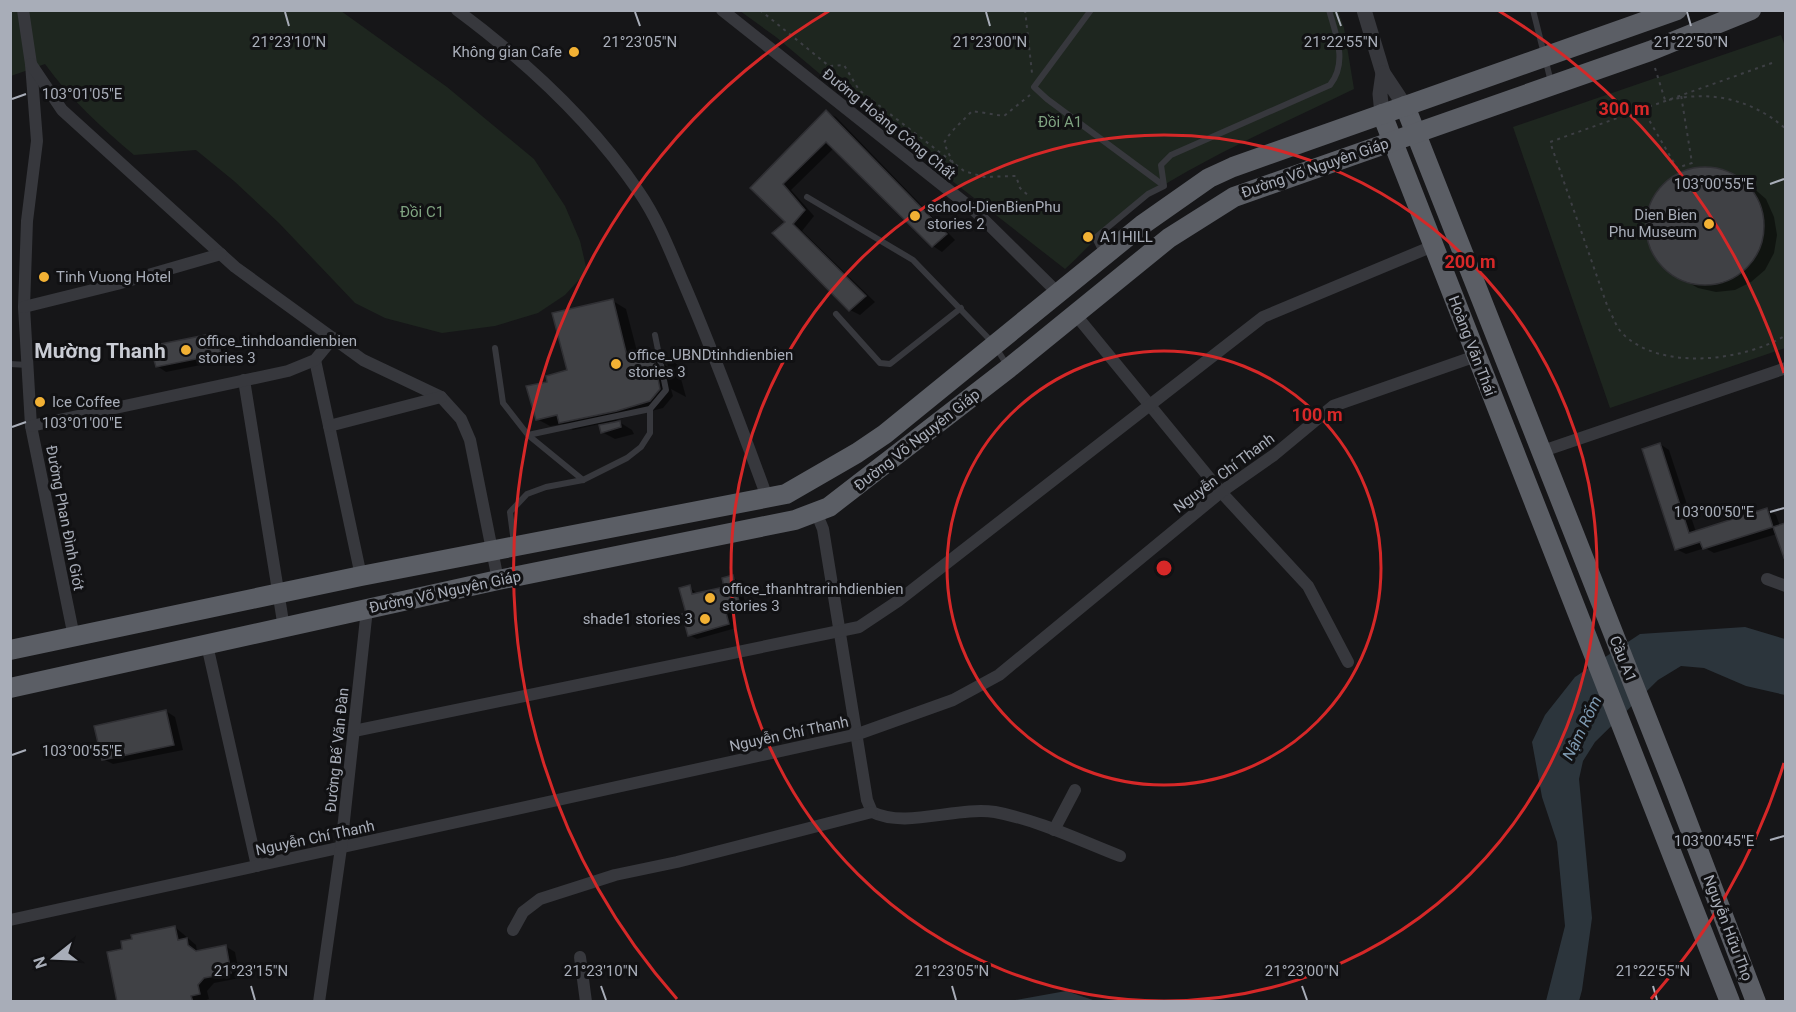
<svg xmlns="http://www.w3.org/2000/svg" width="1796" height="1012" viewBox="0 0 1796 1012" font-family="Roboto,sans-serif">
<rect width="100%" height="100%" fill="#161618"/>
<g fill="#1e261f">
<path d="M10,11H341L447,87L534,159L565,206L580,241L587,271L565,295L538,313L495,326L442,333L385,318L355,303L279,223L234,181L196,150L134,155C102,128 70,99 45,64L11,76Z"/>
<path d="M740,11H1338L1344,28L1354,89C1282,124 1206,156 1139,201C1113,220 1089,247 1065,269L883,127L776,37Z"/>
<path d="M1781,35L1786,49L1785,348L1610,408L1513,127Z"/>
</g>
<g fill="#2c353c">
<path d="M1745,627L1785,639V695L1746,686L1704,668L1681,666L1658,680L1595,742L1583,761L1579,779L1592,918L1582,990L1579,1001H1546L1565,926L1557,842L1542,797L1532,742L1545,715L1575,677L1640,634Z"/>
<path d="M1066,991L1096,1001H1006H1010Z"/>
</g>
<g fill="#0007">
<path d="M826,112L836,117L955,240L942,252L933,246L834,148L791,190L814,216L802,231L875,302L860,315L850,310L787,223L752,188Z"/>
<path d="M1699,168L1719,170L1751,186L1766,199L1774,217L1777,235L1774,253L1765,270L1751,282L1735,290L1716,292L1698,288L1684,280L1668,270L1656,256L1649,239L1648,219L1653,200L1665,185L1681,173Z"/>
<path d="M613,301L626,309L638,355L647,353L668,367L666,358L677,364L686,397L671,389L673,396L663,408L616,420L632,430L634,434L615,439L602,432L600,424L573,430L563,424L550,426L537,419L549,383L569,371Z"/>
<path d="M215,334L225,340L230,359L166,372L157,366Z"/>
<path d="M1660,444L1669,450L1696,532L1767,509L1776,515L1780,526L1786,524V552L1777,534L1714,553L1705,548L1686,554L1676,549Z"/>
<path d="M732,577L740,582L746,606L731,609L736,628L697,639L689,635V587L698,594L726,588Z"/>
<path d="M166,711L175,717L183,750L113,764L103,759Z"/>
<path d="M175,927L196,945L197,952L225,946L235,952L240,978L214,983L207,991L209,999L201,1002H118L124,950Z"/>
</g>
<g fill="#404145" stroke="#303034" stroke-width="1.5">
<path d="M826,110L947,234L932,247L826,142L783,184L805,210L793,224L866,296L849,311L772,233L785,222L750,188Z"/>
<circle cx="1705" cy="226" r="59"/>
<path d="M613,299L627,356L647,352L648,358L654,357L660,389L650,401L617,411L559,423L557,415L536,420L526,386L547,382L546,376L567,370L552,313Z"/>
<path d="M216,333L221,354L156,367L150,346Z"/>
<path d="M620,421L621,427L601,433L599,425Z"/>
<path d="M1660,443L1689,533L1767,508L1773,527L1703,549L1700,542L1675,550L1642,449Z"/>
<path d="M1785,523V557L1784,558L1773,527Z"/>
<path d="M733,575L739,602L724,605L729,624L688,636L682,614L686,613L679,588L690,585L692,594L724,587L722,578Z"/>
<path d="M166,710L174,745L102,760L94,726Z"/>
<path d="M175,926L178,940L187,938L188,945L196,951L226,945L231,973L204,978L198,985L200,994L191,996L193,1002H117L107,952L122,949L121,941L132,939L131,935Z"/>
</g>
<g fill="none" stroke-linecap="round" stroke-linejoin="round">
<g stroke="#3d3f44" stroke-width="2" stroke-dasharray="3 4.5" stroke-linecap="butt">
<path d="M760,10L829,66L844,65L859,90L964,171L984,177L1016,176L1020,188L1030,197"/>
<path d="M1025,10L1032,73"/>
<path d="M1772,63L1550,142L1608,308C1613,316 1616,327 1622,333C1660,372 1745,361 1786,335"/>
<path d="M1655,68L1665,100"/>
<path d="M1669,100C1712,90 1753,100 1786,129"/>
<path d="M1642,108L1677,168L1692,163L1681,95"/>
<path d="M953,163L944,143C950,131 962,122 972,111L1004,116L1030,95"/>
</g>
<g stroke="#37383d" stroke-width="6">
<path d="M1091,10L1034,87L1047,99L1163,185"/>
<path d="M1533,10L1551,82"/>
<path d="M807,197L913,260L993,343L1007,365"/>
<path d="M1103,254L1095,238L1148,194L1164,186L1161,165L1171,155L1330,85C1348,63 1336,35 1329,10"/>
<path d="M836,314L880,363L890,364L961,308"/>
<path d="M495,348L503,403L528,435L583,480"/>
<path d="M10,364L28,365"/>
<path d="M528,435L650,409L666,390L655,335"/>
<path d="M514,543L510,512L527,494L546,487L583,480L627,458L641,447L650,433V409"/>
</g>
<g stroke="#37383d" stroke-width="12">
<path d="M23,10L31,64L37,141L27,221L24,307L31,426L74,637"/>
<path d="M457,10C527,62 591,121 639,192C659,221 671,254 685,286C715,356 741,426 767,497"/>
<path d="M722,10L975,211L1057,292"/>
<path d="M31,64L62,110L235,267L363,360L441,397L461,419L470,440L498,580"/>
<path d="M24,307L117,284L221,254"/>
<path d="M1075,314L1221,492L1308,586L1348,662"/>
<path d="M315,360L361,576"/>
<path d="M244,380L284,628"/>
<path d="M31,426L288,371L315,360L333,338"/>
<path d="M329,426L441,397"/>
<path d="M1540,452L1786,368"/>
<path d="M816,512L823,529L867,800L872,812C906,829 957,806 995,812C1038,820 1079,840 1120,856"/>
<path d="M1767,579L1786,586"/>
<path d="M207,645L257,866"/>
<path d="M354,731L859,627L898,601L1263,317L1433,246"/>
<path d="M1054,830L1075,790"/>
<path d="M10,920L858,734L953,700L999,675L1221,492L1274,455L1333,406L1476,356"/>
<path d="M513,930L523,912L540,899L615,875L677,862L872,812"/>
<path d="M580,957L586,1002"/>
<path d="M319,1002L341,848L367,609"/>
</g>
<g stroke="#37383d" stroke-width="15">
<path d="M1364,10L1383,73"/>
<path d="M1382,114L1380,94L1383,73L1405,106"/>
</g>
<g stroke="#5b5e65" stroke-width="20">
<path d="M1405,106L1674,787L1756,1002"/>
<path d="M1382,114L1730,1002"/>
<path d="M10,650L361,576L786,494L857,453L885,434L1142,225L1209,178L1233,167L1677,10"/>
<path d="M10,688L498,580L795,520L829,507L1009,368L1169,238L1234,197L1650,51L1751,10"/>
</g>
</g>
<path fill="none" stroke="#a8adb8" stroke-width="2" d="M285,12L289,26M635,12L640,26M986,12L990,26M1336,12L1341,26M1687,12L1691,26M12,99L26,94M1770,184L1784,179M12,427L26,422M1770,512L1784,508M12,755L26,750M1770,840L1784,836M251,986L255,1000M601,986L606,1000M952,986L956,1000M1302,986L1307,1000M1653,986L1657,1000"/>
<g fill="none" stroke="#d62828" stroke-width="3">
<circle cx="1164" cy="568" r="217"/>
<circle cx="1164" cy="568" r="433"/>
<path d="M1784 763A650 650 0 0 1 1651 999M677 999A650 650 0 0 1 829 11M1499 11A650 650 0 0 1 1784 373"/>
</g>
<g fill="#f2b134" stroke="#111113" stroke-width="2">
<circle cx="574" cy="52" r="6"/>
<circle cx="915" cy="216" r="6"/>
<circle cx="1709" cy="224" r="6"/>
<circle cx="1088" cy="237" r="6"/>
<circle cx="44" cy="277" r="6"/>
<circle cx="186" cy="350" r="6"/>
<circle cx="616" cy="364" r="6"/>
<circle cx="40" cy="402" r="6"/>
<circle cx="710" cy="598" r="6"/>
<circle cx="705" cy="619" r="6"/>
</g>
<g text-anchor="middle" dominant-baseline="central" stroke-width="6" stroke-linejoin="round" paint-order="stroke">
<g font-size="15" fill="#a8adb8" stroke="#111113" text-anchor="start">
<text x="562" y="52" text-anchor="end">Không gian Cafe</text>
<text x="927" y="207">school-DienBienPhu<tspan x="927" dy="17">stories 2</tspan></text>
<text x="1697" y="215" text-anchor="end">Dien Bien<tspan x="1697" dy="17">Phu Museum</tspan></text>
<text x="1100" y="237">A1 HILL</text>
<text x="56" y="277">Tinh Vuong Hotel</text>
<text x="198" y="341">office_tinhdoandienbien<tspan x="198" dy="17">stories 3</tspan></text>
<text x="628" y="355">office_UBNDtinhdienbien<tspan x="628" dy="17">stories 3</tspan></text>
<text x="52" y="402">Ice Coffee</text>
<text x="722" y="589">office_thanhtrarinhdienbien<tspan x="722" dy="17">stories 3</tspan></text>
<text x="693" y="619" text-anchor="end">shade1 stories 3</text>
</g>
<g font-size="15" fill="#7fa381" stroke="#111113">
<text x="1060" y="122">Đồi A1</text>
<text x="422" y="212">Đồi C1</text>
</g>
<g font-size="15" fill="#a8adb8" stroke="#111113">
<text transform="translate(889 124) rotate(39)">Đường Hoàng Công Chất</text>
<text transform="translate(1315 168) rotate(-19)">Đường Võ Nguyên Giáp</text>
<text transform="translate(1472 346) rotate(69)">Hoàng Văn Thái</text>
<text transform="translate(917 440) rotate(-38)">Đường Võ Nguyên Giáp</text>
<text transform="translate(1224 473) rotate(-37)">Nguyễn Chí Thanh</text>
<text transform="translate(65 518) rotate(79)">Đường Phan Đình Giót</text>
<text transform="translate(445 592) rotate(-12)">Đường Võ Nguyên Giáp</text>
<text transform="translate(1623 659) rotate(68)">Cầu A1</text>
<text transform="translate(789 734) rotate(-12)">Nguyễn Chí Thanh</text>
<text transform="translate(337 750) rotate(-84)">Đường Bế Văn Đàn</text>
<text transform="translate(315 838) rotate(-12)">Nguyễn Chí Thanh</text>
<text transform="translate(1728 928) rotate(69)">Nguyễn Hữu Thọ</text>
</g>
<g font-size="16" font-style="italic" fill="#7f9bb3" stroke="#111113">
<text transform="translate(1582 728) rotate(-64)">Nậm Rốm</text>
</g>
<g font-size="21" font-weight="bold" fill="#c9ccd4" stroke="#111113">
<text x="100" y="351">Mường Thanh</text>
</g>
</g>
<g font-size="15" text-anchor="middle" fill="#a8adb8" stroke="#111113" stroke-width="6" stroke-linejoin="round" paint-order="stroke">
<text x="289" y="47">21°23'10"N</text>
<text x="640" y="47">21°23'05"N</text>
<text x="990" y="47">21°23'00"N</text>
<text x="1341" y="47">21°22'55"N</text>
<text x="1691" y="47">21°22'50"N</text>
<text x="82" y="99">103°01'05"E</text>
<text x="1714" y="189">103°00'55"E</text>
<text x="82" y="428">103°01'00"E</text>
<text x="1714" y="517">103°00'50"E</text>
<text x="82" y="756">103°00'55"E</text>
<text x="1714" y="846">103°00'45"E</text>
<text x="251" y="976">21°23'15"N</text>
<text x="601" y="976">21°23'10"N</text>
<text x="952" y="976">21°23'05"N</text>
<text x="1302" y="976">21°23'00"N</text>
<text x="1653" y="976">21°22'55"N</text>
</g>
<circle cx="1164" cy="568" r="9" fill="#d62828" stroke="#111113" stroke-width="3"/>
<g font-size="18" text-anchor="middle" font-weight="bold" fill="#d62828" stroke="#111113" stroke-width="6" stroke-linejoin="round" paint-order="stroke">
<text x="1624" y="115">300 m</text>
<text x="1470" y="268">200 m</text>
<text x="1317" y="421">100 m</text>
</g>
<rect width="1796" height="1012" fill="none" stroke="#a8adb8" stroke-width="24"/>
<g transform="translate(54 958) rotate(252)" stroke="#111113" stroke-width="4.5" paint-order="stroke">
<path d="M0-4.5L10 22L0 15L-10 22Z" fill="#a8adb8"/>
<text y="-9" font-size="16" font-weight="bold" text-anchor="middle" fill="#a8adb8">N</text>
</g>
</svg>
